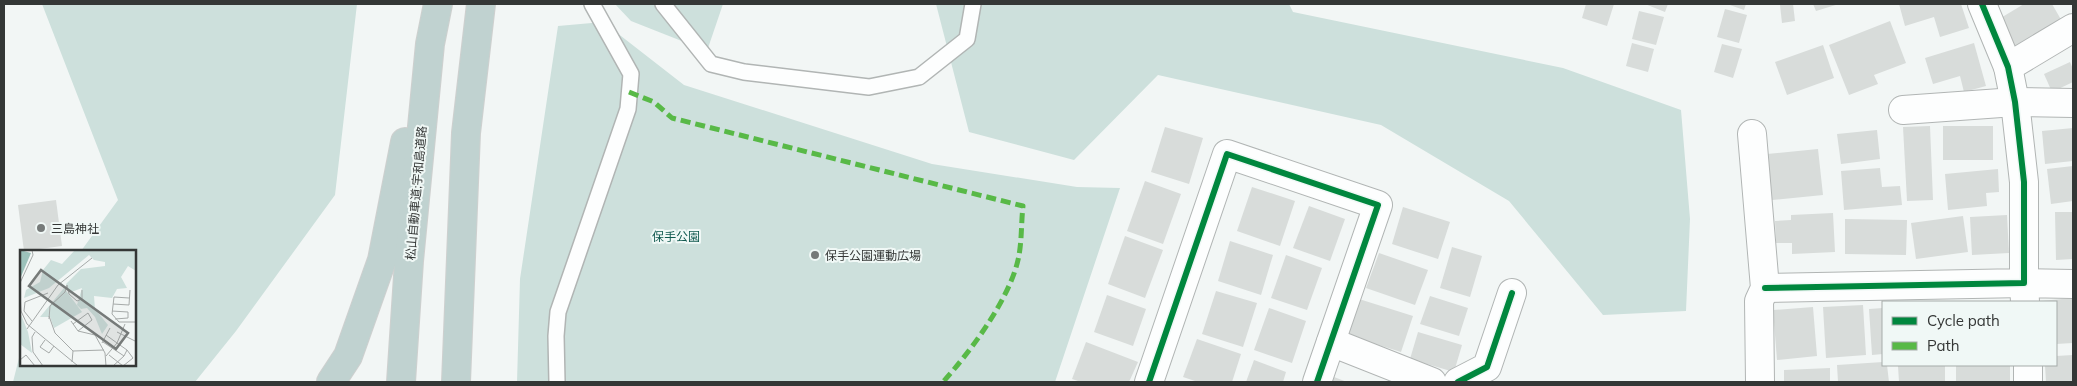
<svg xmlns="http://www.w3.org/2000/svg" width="2077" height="386" viewBox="0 0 2077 386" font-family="Mulish,'Noto Sans JP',sans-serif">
<rect width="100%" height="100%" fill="#f2f6f5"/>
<g fill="#cde0dc">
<path d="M42,4H357L335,195L236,331L195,382H13L21,350V365H135V251H81L118,200Z"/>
<path d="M615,4H723L707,51L631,21Z"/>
<path d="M936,4H1289L1293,12L1563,68L1681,110L1690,219L1686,311L1603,315L1509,201L1381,125L1158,75L1074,160L969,132Z"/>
<path d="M603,22L684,85L932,164L1077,187L1120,188L1055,382H517L520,279L558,26Z"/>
</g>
<g fill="#d8dcda">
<path d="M1586,4H1614L1607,26L1582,18Z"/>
<path d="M1645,4H1668L1665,12Z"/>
<path d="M1727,4H1746L1744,10Z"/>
<path d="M1793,4L1795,21L1782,23L1780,5Z"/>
<path d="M1813,4H1839L1816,11Z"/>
<path d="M1899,4H1961L1969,28L1940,37L1934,17L1905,26Z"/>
<path d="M2024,4H2052L2063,23L2017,50L1999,19Z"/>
<path d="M1725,9L1747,15L1739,43L1717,37Z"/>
<path d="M1639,11L1664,17L1656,45L1632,39Z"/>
<path d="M1890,21L1906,63L1874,75L1878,84L1849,95L1829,45Z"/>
<path d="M1632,43L1654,49L1648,72L1626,66Z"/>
<path d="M1974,43L1986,86L1964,92L1960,76L1933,84L1925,58Z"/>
<path d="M1722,44L1742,49L1733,78L1714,72Z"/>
<path d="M1823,45L1834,78L1787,95L1775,62Z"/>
<path d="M2070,62L2073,69V82L2052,92L2044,74Z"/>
<path d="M1930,126L1933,200L1907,201L1903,127Z"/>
<rect x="1943" y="126" width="50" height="34"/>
<path d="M1165,127L1203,138L1189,184L1151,172Z"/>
<path d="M2073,128V161L2045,164L2042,131Z"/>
<path d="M1877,130L1880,159L1841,164L1837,134Z"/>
<path d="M1818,149L1823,195L1772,200L1767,154Z"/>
<path d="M2073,166V201L2051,204L2047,169Z"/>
<path d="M1880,168L1882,187L1900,186L1902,205L1844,210L1841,171Z"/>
<path d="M1998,169L1999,192L1986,193L1987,206L1948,210L1945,174Z"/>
<path d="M1145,181L1181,194L1163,244L1127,231Z"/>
<path d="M1252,187L1295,201L1280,246L1237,231Z"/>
<path d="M56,200L62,246L24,251L18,205Z"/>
<path d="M1309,206L1345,219L1330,261L1293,248Z"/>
<path d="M1403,207L1450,222L1438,259L1392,244Z"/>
<path d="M2055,212H2073V259L2056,260Z"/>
<path d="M1833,213L1835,252L1792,254V243H1776L1775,221L1791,220V215Z"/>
<path d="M2007,215L2009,253L1972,255L1970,217Z"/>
<path d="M1963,216L1968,252L1916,259L1911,223Z"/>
<path d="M1845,219L1907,220L1906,255L1845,254Z"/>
<path d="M1125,236L1163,250L1145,298L1108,284Z"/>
<path d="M1230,241L1273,255L1261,295L1218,281Z"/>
<path d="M1452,247L1482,256L1470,297L1440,288Z"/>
<path d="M1379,253L1428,270L1415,305L1366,288Z"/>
<path d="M1286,255L1322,268L1307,310L1271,298Z"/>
<path d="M1216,291L1257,303L1243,347L1202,334Z"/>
<path d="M1107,295L1146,309L1133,346L1094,332Z"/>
<path d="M1430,296L1468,308L1459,336L1420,324Z"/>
<path d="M2073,298V343L2056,344V302L2040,301Z"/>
<path d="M1359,299L1413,316L1401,352L1347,335Z"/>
<path d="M1863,305L1866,355L1826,358L1823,307Z"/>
<path d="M1813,307L1817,356L1777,360L1773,310Z"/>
<path d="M1269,308L1306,321L1292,363L1254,350Z"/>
<path d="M1883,308V354L1872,355L1869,309Z"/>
<path d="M1418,332L1462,345L1454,372L1410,359Z"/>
<path d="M1197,339L1241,354L1232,382H1198L1183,377Z"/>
<path d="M1086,342L1138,362L1129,382H1081L1072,379Z"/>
<path d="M2073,355V382H2046L2045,365H2056V356Z"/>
<path d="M1254,360L1286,372L1283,382H1246Z"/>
<path d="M1883,362V365H1887L1889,382H1838L1837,365Z"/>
<path d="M1919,365H1945V382H1899L1898,366Z"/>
<rect x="1956" y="365" width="54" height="17"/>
<path d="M1830,368V382H1784V370Z"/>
<path d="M1334,377L1347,382H1332Z"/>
</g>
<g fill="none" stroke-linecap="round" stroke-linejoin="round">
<g stroke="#b1b5b4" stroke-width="18">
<g id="lane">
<path d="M663,4L711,64L744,72L869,87L919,77L967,39L973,4"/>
<path d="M557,382L556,336L558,312L628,109L631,74L592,4"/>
</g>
</g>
<g stroke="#b1b5b4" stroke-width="30">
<g id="street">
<path d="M2008,67L2073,28"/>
<path d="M1903,110L2015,102L2073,103"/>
<path d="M1752,134L1765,288L1759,301L1760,382"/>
<path d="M1765,288L2024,283V182L2015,102L2008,67L1982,4"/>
<path d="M2025,302L2024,283L2073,284"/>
<path d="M1331,342L1432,382"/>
<path d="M2028,365V382"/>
<path d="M1149,382L1227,154L1378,205L1317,382"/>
<path d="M1458,382L1487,367L1512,293"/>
</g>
</g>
<g stroke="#ced0cf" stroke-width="30">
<g id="highway">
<path d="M331,382L348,356L382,260L405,142"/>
<path d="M401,382L409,261L430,44L438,4"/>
<path d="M456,382L466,133L481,4"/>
</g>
</g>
<use href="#lane" stroke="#fdfefe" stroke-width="15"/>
<use href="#street" stroke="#fdfefe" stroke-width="28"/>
<use href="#highway" stroke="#c0d2d0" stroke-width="28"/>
<path stroke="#58b947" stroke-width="5" stroke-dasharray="10 5" stroke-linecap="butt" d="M629,92L654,102L672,118L1023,206C1021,224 1022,243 1018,260C1009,300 970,352 943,382"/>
<g stroke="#f0f8f6" stroke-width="9">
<g id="cycleway">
<path d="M1765,288L2024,283V182L2015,102L2008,67L1982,4"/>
<path d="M1149,382L1227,154L1378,205L1317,382"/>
<path d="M1458,382L1487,367L1512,293"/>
</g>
</g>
<use href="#cycleway" stroke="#00873e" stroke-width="6"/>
</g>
<g fill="#767a79" stroke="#f0f8f6" stroke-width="2">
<circle cx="41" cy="228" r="5"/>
<circle cx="815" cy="255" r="5"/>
</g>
<g text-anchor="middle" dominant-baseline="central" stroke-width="4" stroke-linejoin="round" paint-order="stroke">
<g font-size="12" fill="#343736" stroke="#f0f8f6">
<text transform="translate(416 193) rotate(-85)">松山自動車道;宇和島道路</text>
</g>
<g font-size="12" fill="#343736" stroke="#f0f8f6" text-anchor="start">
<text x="51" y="228">三島神社</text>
<text x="825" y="255">保手公園運動広場</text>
</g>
<g font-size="12" fill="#10594f" stroke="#f0f8f6">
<text x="676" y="236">保手公園</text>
</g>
</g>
<g transform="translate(20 250)">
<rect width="116" height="116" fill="#f2f6f5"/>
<path d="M55,0H116V21L108,16L101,27L107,38L97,39L92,48L74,46L75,59L88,75L82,84L75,67L67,58L61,59L57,55L62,38L49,43L46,34L61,19L85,16V12L74,10L69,5L29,38L4,48L6,40L20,32L23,20L31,10L42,14ZM44,38L62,62L34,78L30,67H20ZM0,62L8,82L12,103L0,94Z" fill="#cde0dc"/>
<path d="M0,0L11,3L0,29Z" fill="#9cc2bb"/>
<path fill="none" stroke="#a6aaa9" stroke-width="1" d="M0,33L13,5L12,0M0,42L1,61L7,74L58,116M109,48L94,47L92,64L99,72H117M93,54L109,55L110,40M92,61L108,62V68L95,69M29,66L35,83L53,101L52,112M29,69L30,56L45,42L47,35L49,44L57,51L62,49V40M12,71L4,61L5,52L28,43M51,71L58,81L75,85L85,103L86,116M53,74L68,63L72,70L58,81M7,79L38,35L72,8M15,82L12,87L13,102L23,116M97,82L117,92M86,85L97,93L105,74M25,90L20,97L29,103L34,96M83,92L104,106L93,116M82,93L90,78M53,101L84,100M89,105L103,116M86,106L97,93L107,100L104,106M0,110L6,105L15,116M103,116L113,108L107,100"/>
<path fill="#767a79" fill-opacity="0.15" stroke="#767a79" stroke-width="2.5" d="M21,20L108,83L96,99L9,36Z"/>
<rect width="116" height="116" fill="none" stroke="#343736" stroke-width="2.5"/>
</g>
<rect width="2077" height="386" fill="none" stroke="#343736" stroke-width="10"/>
<rect x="1882" y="301" width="175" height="65" fill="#f0f8f6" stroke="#a5aba9"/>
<rect x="1892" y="317" width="25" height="8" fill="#00873e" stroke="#a5aba9"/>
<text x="1927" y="326" font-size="15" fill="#343736">Cycle path</text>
<rect x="1892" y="342" width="25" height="8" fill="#58b947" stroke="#a5aba9"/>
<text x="1927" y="351" font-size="15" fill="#343736">Path</text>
</svg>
